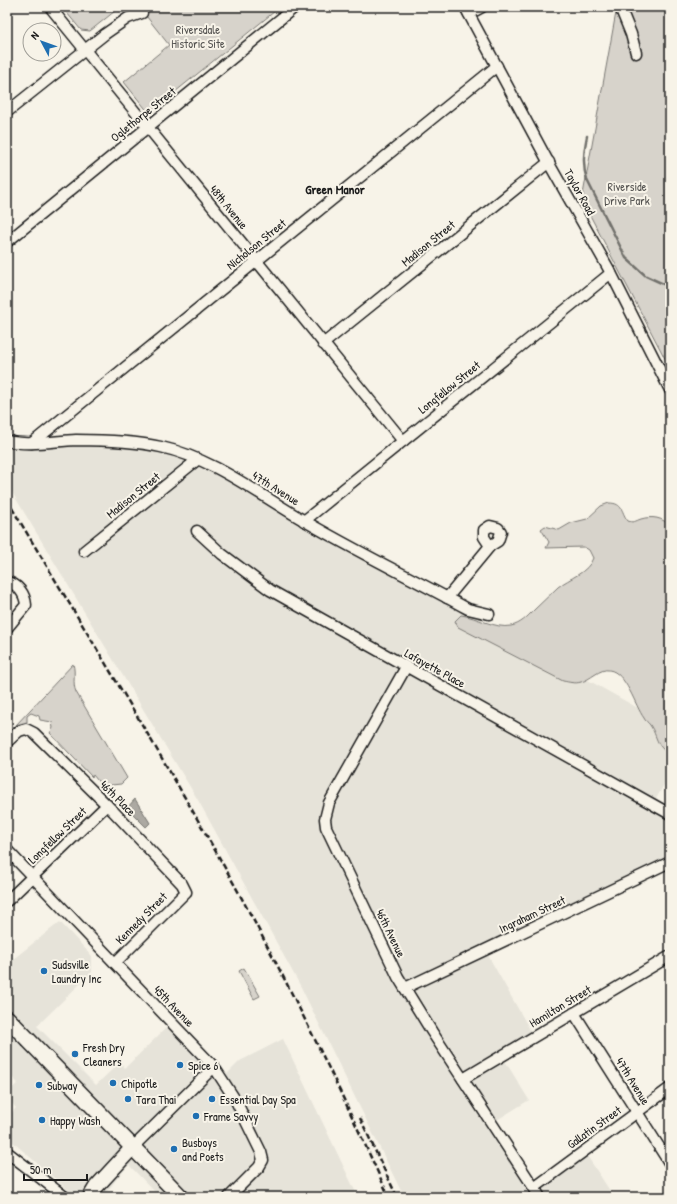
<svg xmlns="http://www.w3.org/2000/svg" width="677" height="1204" viewBox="0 0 677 1204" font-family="'Patrick Hand',sans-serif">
<rect width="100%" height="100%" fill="#f7f3e8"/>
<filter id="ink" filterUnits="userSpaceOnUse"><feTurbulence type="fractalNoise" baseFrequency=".025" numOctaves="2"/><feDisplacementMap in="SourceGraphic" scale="8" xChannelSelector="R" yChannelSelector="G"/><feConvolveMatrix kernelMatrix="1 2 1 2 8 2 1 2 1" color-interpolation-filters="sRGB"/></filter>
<g filter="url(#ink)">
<g fill="#e6e3d9">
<path d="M76,440L183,453L670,726V774L652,806L670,816V862L485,950L534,1037L502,1056L529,1100L492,1123L534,1188L584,1151L614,1197H404L301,987L198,800L7,484V441Z"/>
<path d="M60,922L92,956V972L37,1026L96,1085L120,1062L125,1068L168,1026L218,1083L240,1061L283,1039L358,1197H157L158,1195L129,1165L119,1176L103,1197H76L7,1137V1117L16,1108L7,1098V1093L18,1083L7,1073V964Z"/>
</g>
<g fill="#d7d3cb" stroke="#7a7874">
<path d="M62,7H120L90,31L81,30Z"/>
<path d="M139,7H280L149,113L124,82L169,45Z"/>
<path d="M617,7H670V368L582,200Z"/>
<path d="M609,503C624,503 621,513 628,521C634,523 635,521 641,519C651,516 664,517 670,527V644L666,651L670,655V755C655,745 658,737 650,725C648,722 645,721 644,718C635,706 626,672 609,670C600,668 590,680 581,682C575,684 569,682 563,681L458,627L455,621L461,615C477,617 495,629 511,626C521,624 527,617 534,610C542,602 550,595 558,587C569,578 588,573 593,558L589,550L584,547L546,548L549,542L541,529L545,526L559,530L571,523L587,519L601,506Z"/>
<path d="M73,664C76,673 72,683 76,692L127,778L121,784L102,786L93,775L92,777L50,733L53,728L52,722L40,720L39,716L31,713L27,716V722L16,725Z"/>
<path d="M244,968L260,996L254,999L239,971Z"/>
</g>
<path fill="#aca9a2" stroke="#72716c" d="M135,799L150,823L146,827L127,808Z"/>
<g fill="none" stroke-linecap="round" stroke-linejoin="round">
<path stroke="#72716c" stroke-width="2.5" d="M587,136C584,151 582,165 587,180L626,258L646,276L670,287"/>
<g stroke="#1c1c1c" stroke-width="13">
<g id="street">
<path d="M50,7L403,441"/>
<path d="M465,7L551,167L611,273L670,390"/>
<path d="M620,7L631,34L636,53"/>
<path d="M469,14L482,7"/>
<path d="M7,112L105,34L128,18L142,13"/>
<path d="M7,242L295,7"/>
<path d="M323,344L549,162"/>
<path d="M7,441C29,446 53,441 76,440C104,440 134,441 161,447C211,458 254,491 298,517C353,550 412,578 468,609L489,614"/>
<path d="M32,443L497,66"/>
<path d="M304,521L611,273"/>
<path d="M197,531L222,554L270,590L670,814"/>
<path d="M84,551L197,460"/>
<path d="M7,582C18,584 25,594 26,605L7,628"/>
<path d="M447,598L490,546L484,537V530L490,526L498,528L501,532L498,541L490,546"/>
<path d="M406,667L329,803L325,819L326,827L398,977L432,1032L540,1197"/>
<path d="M7,742L19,731L26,729L34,733L113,811L182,884L186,892L115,963"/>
<path d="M7,850L214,1067L236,1101L261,1152L263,1160L259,1167L229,1197"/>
<path d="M7,901L107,805"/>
<path d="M405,988L670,862"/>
<path d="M574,1013L670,1164"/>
<path d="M463,1079L670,956"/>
<path d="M133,1147L214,1067"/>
<path d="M7,1152L65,1197"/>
<path d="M534,1188L670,1088"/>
</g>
</g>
<g stroke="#1c1c1c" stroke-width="17">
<path id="secondary" d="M90,1197L96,1187L133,1147"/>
</g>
<g stroke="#1c1c1c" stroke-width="18">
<path id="primary" d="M7,1018L181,1197"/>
</g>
<use href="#street" stroke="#f7f3e8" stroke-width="10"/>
<use href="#secondary" stroke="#f7f3e8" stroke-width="14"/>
<use href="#primary" stroke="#f7f3e8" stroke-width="15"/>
<g stroke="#1c1c1c" stroke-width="2.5" stroke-dasharray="6 3" stroke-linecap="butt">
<path d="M7,500C82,625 158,748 229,875C287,980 340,1088 389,1197"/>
<path d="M360,1118L397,1197"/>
</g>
</g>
</g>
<g fill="#1f6fb2" stroke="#f7f3e8" stroke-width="1.5">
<circle cx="44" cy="971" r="4"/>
<circle cx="75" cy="1054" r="4"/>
<circle cx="180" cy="1065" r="4"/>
<circle cx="113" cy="1083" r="4"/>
<circle cx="39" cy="1085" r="4"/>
<circle cx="128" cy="1099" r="4"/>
<circle cx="212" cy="1099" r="4"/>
<circle cx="196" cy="1116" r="4"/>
<circle cx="42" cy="1120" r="4"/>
<circle cx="174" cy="1149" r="4"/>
</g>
<g text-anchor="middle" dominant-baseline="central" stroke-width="4" stroke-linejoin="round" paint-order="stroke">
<g font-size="12" fill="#545351" stroke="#f7f3e8">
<text x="198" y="29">Riversdale<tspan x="198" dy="14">Historic Site</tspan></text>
<text x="627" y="186">Riverside<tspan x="627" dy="14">Drive Park</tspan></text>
</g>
<g font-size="12" fill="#1c1c1c" stroke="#f7f3e8">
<text transform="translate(143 114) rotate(-39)">Oglethorpe Street</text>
<text transform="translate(580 192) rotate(61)">Taylor Road</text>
<text transform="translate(229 207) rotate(51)">48th Avenue</text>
<text transform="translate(428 243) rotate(-39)">Madison Street</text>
<text transform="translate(256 244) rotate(-39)">Nicholson Street</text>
<text transform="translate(449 387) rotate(-39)">Longfellow Street</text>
<text transform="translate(276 488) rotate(32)">47th Avenue</text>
<text transform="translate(133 495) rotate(-39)">Madison Street</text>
<text transform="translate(435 668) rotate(29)">Lafayette Place</text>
<text transform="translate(118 798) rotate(45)">46th Place</text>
<text transform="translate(57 835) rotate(-44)">Longfellow Street</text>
<text transform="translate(532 914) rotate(-25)">Ingraham Street</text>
<text transform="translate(141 918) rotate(-45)">Kennedy Street</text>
<text transform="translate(391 933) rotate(64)">46th Avenue</text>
<text transform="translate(174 1006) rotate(46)">45th Avenue</text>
<text transform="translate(560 1006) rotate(-31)">Hamilton Street</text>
<text transform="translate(633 1081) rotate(58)">47th Avenue</text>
<text transform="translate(594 1127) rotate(-36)">Gallatin Street</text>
</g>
<g font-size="12" fill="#1c1c1c" stroke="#f7f3e8" text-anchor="start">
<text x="52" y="964">Sudsville<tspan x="52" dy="14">Laundry Inc</tspan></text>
<text x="83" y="1047">Fresh Dry<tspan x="83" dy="14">Cleaners</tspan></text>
<text x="188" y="1065">Spice 6</text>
<text x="121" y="1083">Chipotle</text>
<text x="47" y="1085">Subway</text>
<text x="136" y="1099">Tara Thai</text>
<text x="220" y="1099">Essential Day Spa</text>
<text x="204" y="1116">Frame Savvy</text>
<text x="50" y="1120">Happy Wash</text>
<text x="182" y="1142">Busboys<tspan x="182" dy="14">and Poets</tspan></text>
</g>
<g font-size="13" font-weight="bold" fill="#1c1c1c" stroke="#f7f3e8">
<text x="335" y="189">Green Manor</text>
</g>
</g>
<rect width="677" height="1204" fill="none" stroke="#f7f3e8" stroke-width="24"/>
<rect x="12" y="12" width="653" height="1180" fill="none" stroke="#1c1c1c" stroke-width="1.5" filter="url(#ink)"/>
<g transform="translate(42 42) rotate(311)"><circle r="19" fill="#f7f3e8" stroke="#9f9d96"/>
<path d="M0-3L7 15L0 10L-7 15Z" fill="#1f6fb2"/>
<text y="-6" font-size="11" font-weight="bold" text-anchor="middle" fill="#1c1c1c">N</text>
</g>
<path d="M24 1174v6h63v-6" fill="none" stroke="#1c1c1c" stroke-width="2"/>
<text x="30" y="1174" font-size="12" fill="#1c1c1c" stroke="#f7f3e8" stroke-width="3" paint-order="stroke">50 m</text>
</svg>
